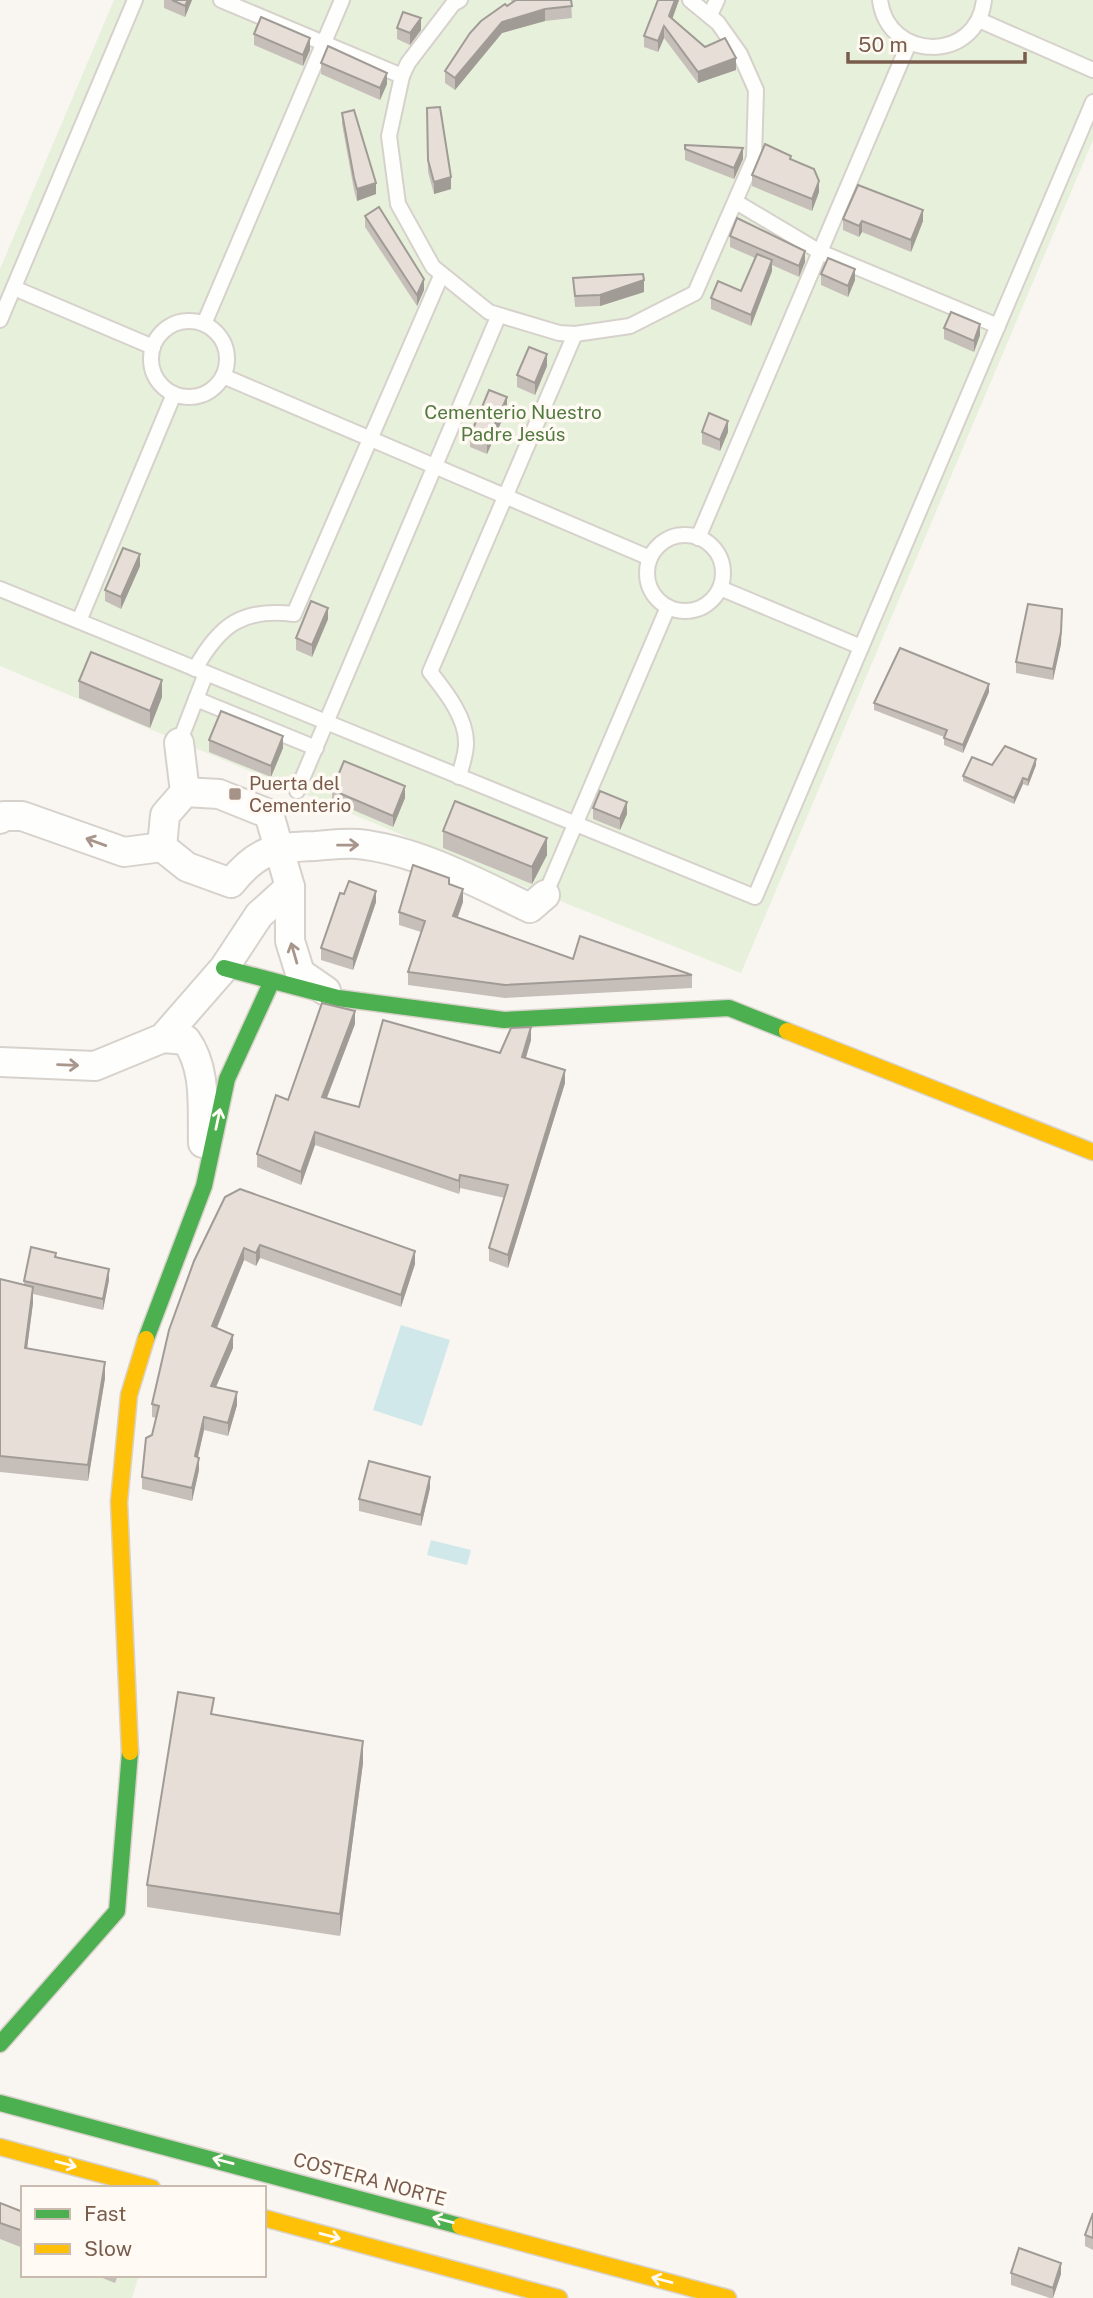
<svg xmlns="http://www.w3.org/2000/svg" width="1093" height="2298" viewBox="0 0 1093 2298" font-family="'Public Sans',sans-serif">
<rect width="100%" height="100%" fill="#f9f5f0"/>
<g fill="#e7f0db">
<path d="M114,0H1093V140L741,973L545,895L0,666V269Z"/>
<path d="M0,2219L23,2228V2275H139L132,2298H0Z"/>
</g>
<g fill="#d0e8ea">
<path d="M401,1325L450,1340L422,1426L373,1410Z"/>
<path d="M431,1540L471,1550L467,1565L427,1555Z"/>
</g>
<g fill="none" stroke-linecap="round" stroke-linejoin="round">
<g stroke="#d7d1cb" stroke-width="18">
<g id="lane">
<path d="M221,0L402,76"/>
<path d="M460,0L453,4L408,63L402,76L389,136L398,204L433,267L489,312L559,333L575,334L630,326L695,293L754,158L756,90L740,54L718,23L690,0"/>
<path d="M880,0C888,62 977,63 984,0"/>
<path d="M710,15L717,0"/>
<path d="M979,20L1093,70"/>
<path d="M736,202L820,252L998,326"/>
<path d="M14,288L153,347"/>
<path d="M0,320L135,0"/>
<circle cx="189" cy="359" r="38"/>
<path d="M204,324L342,0"/>
<path d="M223,376L650,558"/>
<circle cx="685" cy="573" r="38"/>
<path d="M698,538L909,43"/>
<path d="M720,588L861,647"/>
<path d="M0,589L755,897L1093,102"/>
<path d="M79,621L174,394"/>
<path d="M195,669C220,624 243,608 294,614L441,276"/>
<path d="M196,699L316,748"/>
<path d="M179,743L206,673"/>
<path d="M459,777C461,767 466,755 466,744C467,718 445,691 430,672L575,334"/>
<path d="M297,791L498,317"/>
<path d="M545,895L668,607"/>
</g>
</g>
<g stroke="#d7d1cb" stroke-width="32">
<g id="street">
<path d="M0,819L4,816H22L124,852L162,847L187,867L231,883C257,850 275,847 315,846C329,845 344,843 358,844C417,850 477,883 530,908L545,895"/>
<path d="M162,847L165,815L185,792L179,743"/>
<path d="M290,887V941L300,973L326,991"/>
<path d="M163,1038L186,1040C207,1069 202,1108 203,1143"/>
<path d="M0,1062L95,1066L163,1038L224,968L259,915L290,887L269,814L219,794L185,792"/>
</g>
</g>
<g stroke="#d9d2cb" stroke-width="19">
<g id="fast">
<path d="M224,968L338,998L504,1020L729,1008L787,1031"/>
<path d="M146,1339L204,1186L227,1079L272,981"/>
<path d="M0,2044L117,1911L130,1752"/>
<path d="M0,2103L460,2226"/>
</g>
</g>
<g stroke="#d9d2cb" stroke-width="19">
<g id="slow">
<path d="M787,1031L1093,1152"/>
<path d="M130,1752L119,1502L129,1395L146,1339"/>
<path d="M0,2147L152,2188"/>
<path d="M264,2218L559,2298"/>
<path d="M460,2226L728,2298"/>
</g>
</g>
<use href="#lane" stroke="#fefefd" stroke-width="14"/>
<use href="#street" stroke="#fefefd" stroke-width="28"/>
<use href="#fast" stroke="#4caf50" stroke-width="16"/>
<use href="#slow" stroke="#ffc107" stroke-width="16"/>
</g>
<g fill="#c6bfb9">
<path d="M164,0H192L185,17L164,8Z"/>
<path d="M511,0H571L572,18L545,21L502,33L455,90L445,83V71L507,6L512,2Z"/>
<path d="M658,0H679L672,19L705,47L736,70L698,83L664,38L658,52L644,47V36Z"/>
<path d="M397,28L421,30L410,45L397,39Z"/>
<path d="M254,34L310,50L303,66L254,45Z"/>
<path d="M321,63L387,84L380,100L321,74Z"/>
<path d="M427,108L451,189L434,194L428,172Z"/>
<path d="M342,113L376,194L357,201L354,190L342,124Z"/>
<path d="M685,149L743,159L734,179L685,160Z"/>
<path d="M791,160L819,192L812,211L752,186V175Z"/>
<path d="M365,216L424,290L417,306L365,227Z"/>
<path d="M843,219L923,221L911,252L862,232L859,237L843,230Z"/>
<path d="M730,236L805,262L799,277L772,265V271L751,326L711,309V298L741,291L755,258L730,247Z"/>
<path d="M821,274L855,280L848,297L821,285Z"/>
<path d="M573,278L644,292L600,306L575,307Z"/>
<path d="M944,328L980,335L974,352L944,339Z"/>
<path d="M547,366L535,395L517,387V375Z"/>
<path d="M507,409L487,454L470,447V436Z"/>
<path d="M702,432H728L720,451L702,444Z"/>
<path d="M140,566L121,609L105,601V590Z"/>
<path d="M328,619L312,657L296,650V638Z"/>
<path d="M1062,621L1061,644L1053,680L1016,673V662Z"/>
<path d="M79,681L162,697L150,728L79,698Z"/>
<path d="M989,692L963,753L944,745V737L874,710V703Z"/>
<path d="M209,740L283,748L271,777L209,752Z"/>
<path d="M992,765H1036L1028,786L1023,784L1014,804L963,781V776Z"/>
<path d="M332,790L405,798L393,827L332,801Z"/>
<path d="M593,808L627,814L620,830L593,819Z"/>
<path d="M443,831L547,855L532,884L443,848Z"/>
<path d="M449,884L463,902L458,917L573,959L692,975V988L505,998L408,985V972L421,932L399,925V912Z"/>
<path d="M344,894L376,902L353,970L321,960V948Z"/>
<path d="M355,1024L327,1098L359,1107L531,1040L526,1058L565,1083L508,1268L489,1261V1248L505,1198L460,1188L459,1194L315,1145L301,1185L257,1167V1154L288,1100Z"/>
<path d="M225,1197L415,1264L401,1307L260,1258L256,1266L244,1260L217,1328L233,1348L216,1387L237,1405L228,1436L204,1430L198,1457L199,1470L192,1501L142,1489V1477L156,1418L152,1417V1404Z"/>
<path d="M56,1258L109,1280L103,1310L33,1294V1303L27,1348L105,1378L88,1481L0,1472V1279L24,1285V1281Z"/>
<path d="M430,1488L421,1526L359,1511V1499Z"/>
<path d="M214,1715L363,1763L340,1936L147,1907V1885Z"/>
<path d="M0,2203L23,2212V2248L0,2239Z"/>
<path d="M1093,2213V2250L1085,2246V2235Z"/>
<path d="M1011,2273L1061,2274L1053,2298H1050L1011,2285Z"/>
<path d="M95,2275H118L115,2283Z"/>
</g>
<g fill="#a19b96">
<path d="M188,0H192L185,17V6Z"/>
<path d="M675,0H679L669,28V16Z"/>
<path d="M545,9V21L502,33L455,90V78L502,22Z"/>
<path d="M421,18V30L410,45V33Z"/>
<path d="M664,26V38L658,52V41Z"/>
<path d="M310,38V50L303,66V55Z"/>
<path d="M736,58V70L698,83V72Z"/>
<path d="M387,73V84L380,100V88Z"/>
<path d="M743,148V159L734,179V168Z"/>
<path d="M451,177V189L434,194V182Z"/>
<path d="M819,181V192L812,211V199Z"/>
<path d="M376,183V194L357,201V189Z"/>
<path d="M923,210V221L911,252V240Z"/>
<path d="M862,221V232L859,237V226Z"/>
<path d="M805,251V262L799,277V266Z"/>
<path d="M772,260V271L751,326V315Z"/>
<path d="M855,269V280L848,297V286Z"/>
<path d="M424,279V290L417,306V295Z"/>
<path d="M644,280V292L600,306V295Z"/>
<path d="M980,324V335L974,352V341Z"/>
<path d="M547,354V366L535,395V383Z"/>
<path d="M507,397V409L487,454V443Z"/>
<path d="M728,421V432L720,451V440Z"/>
<path d="M140,554V566L121,609V597Z"/>
<path d="M328,608V619L312,657V645Z"/>
<path d="M1062,609L1061,644L1053,680V669Z"/>
<path d="M162,680V697L150,728V711Z"/>
<path d="M989,684V692L963,753V745Z"/>
<path d="M283,736V748L271,777V766Z"/>
<path d="M1036,759V765L1028,786V780Z"/>
<path d="M1023,778V784L1014,804V798Z"/>
<path d="M405,786V798L393,827V816Z"/>
<path d="M627,802V814L620,830V819Z"/>
<path d="M547,838V855L532,884V867Z"/>
<path d="M463,889V902L453,929V916Z"/>
<path d="M376,891V902L353,970V959Z"/>
<path d="M355,1011V1024L322,1110V1097Z"/>
<path d="M531,1027V1040L522,1070V1057Z"/>
<path d="M565,1070V1083L508,1268V1255Z"/>
<path d="M315,1132V1145L301,1185V1172Z"/>
<path d="M460,1175V1188L459,1194V1181Z"/>
<path d="M260,1245V1258L256,1266V1253Z"/>
<path d="M244,1248V1260L212,1339V1326Z"/>
<path d="M415,1251V1264L401,1307V1295Z"/>
<path d="M109,1269V1280L103,1310V1299Z"/>
<path d="M33,1287V1303L25,1364V1348Z"/>
<path d="M233,1335V1348L211,1398V1386Z"/>
<path d="M105,1362V1378L88,1481V1465Z"/>
<path d="M237,1392V1405L228,1436V1423Z"/>
<path d="M204,1417V1430L195,1469V1456Z"/>
<path d="M199,1458V1470L192,1501V1488Z"/>
<path d="M430,1477V1488L421,1526V1515Z"/>
<path d="M363,1741V1763L340,1936V1914Z"/>
<path d="M1061,2263V2274L1053,2298V2288Z"/>
</g>
<g fill="#e6ded7" stroke="#a19b96" stroke-width="2">
<path d="M172,0H188L185,6Z"/>
<path d="M516,0H571L572,6L545,9L502,22L455,78L445,71L470,33L481,21L505,4L507,6Z"/>
<path d="M658,0H675L669,16L705,47L725,38L736,58L698,72L664,26L658,41L644,36Z"/>
<path d="M403,12L421,18L410,33L397,28Z"/>
<path d="M261,17L310,38L303,55L254,34Z"/>
<path d="M328,46L387,73L380,88L321,63Z"/>
<path d="M440,107L451,177L434,182L428,160L427,108Z"/>
<path d="M354,110L376,183L357,189L354,178L342,113Z"/>
<path d="M765,144L791,156L790,159L814,169L819,181L812,199L752,175Z"/>
<path d="M685,145L743,148L734,168L685,149Z"/>
<path d="M858,185L923,210L911,240L862,221L859,226L843,219Z"/>
<path d="M379,207L424,279L417,295L365,216Z"/>
<path d="M737,218L805,251L799,266L730,236Z"/>
<path d="M757,254L772,260L751,315L711,298L718,281L741,291Z"/>
<path d="M828,258L855,269L848,286L821,274Z"/>
<path d="M643,274L644,280L600,295L575,296L573,278Z"/>
<path d="M951,312L980,324L974,341L944,328Z"/>
<path d="M529,347L547,354L535,383L517,375Z"/>
<path d="M489,390L507,397L487,443L470,436Z"/>
<path d="M709,413L728,421L720,440L702,432Z"/>
<path d="M123,548L140,554L121,597L105,590Z"/>
<path d="M311,601L328,608L312,645L296,638Z"/>
<path d="M1028,604L1062,609L1061,632L1053,669L1016,662Z"/>
<path d="M900,648L989,684L963,745L944,738L947,730L874,703Z"/>
<path d="M91,652L162,680L150,711L79,681Z"/>
<path d="M221,711L283,736L271,766L209,740Z"/>
<path d="M1005,746L1036,759L1028,780L1023,778L1014,798L963,776L972,757L992,765Z"/>
<path d="M344,761L405,786L393,816L332,790Z"/>
<path d="M600,791L627,802L620,819L593,808Z"/>
<path d="M455,801L547,838L532,867L443,831Z"/>
<path d="M413,865L449,878V884L463,889L453,916L573,959L580,936L692,975L505,985L408,972L425,921L399,912Z"/>
<path d="M349,881L376,891L353,959L321,948L340,893L344,894Z"/>
<path d="M322,1003L355,1011L322,1097L359,1107L383,1020L500,1053L511,1028L531,1027L522,1057L565,1070L508,1255L489,1248L508,1185L460,1175L459,1181L315,1132L301,1172L257,1154L276,1095L288,1100Z"/>
<path d="M240,1189L415,1251L401,1295L260,1245L256,1253L244,1248L212,1326L233,1335L211,1386L237,1392L228,1423L204,1417L195,1456L199,1458L192,1488L142,1477L146,1438L152,1435L159,1406L152,1404L169,1330L194,1261L225,1197Z"/>
<path d="M31,1247L56,1253L55,1257L109,1269L103,1299L24,1281Z"/>
<path d="M0,1279L33,1287L25,1348L105,1362L88,1465L0,1456Z"/>
<path d="M369,1461L430,1477L421,1515L359,1499Z"/>
<path d="M178,1692L214,1698L211,1714L363,1741L340,1914L147,1885Z"/>
<path d="M0,2203L23,2212V2231L0,2223Z"/>
<path d="M1093,2213V2238L1085,2235Z"/>
<path d="M1019,2248L1061,2263L1053,2288L1011,2273Z"/>
</g>
<defs><path id="oneway-shaft" d="M-6 0H5M1.5-3L5.5 0L1.5 3" fill="none" stroke-width="1.6" stroke-linecap="round" stroke-linejoin="round" transform="scale(1.75)"/></defs>
<g stroke="#a8958b">
<use href="#oneway-shaft" transform="translate(96 842) rotate(-160)"/>
<use href="#oneway-shaft" transform="translate(348 845) rotate(-1)"/>
<use href="#oneway-shaft" transform="translate(294 953) rotate(-106)"/>
<use href="#oneway-shaft" transform="translate(68 1065) rotate(2)"/>
</g>
<g stroke="#fffaf3">
<use href="#oneway-shaft" transform="translate(218 1119) rotate(-78)"/>
<use href="#oneway-shaft" transform="translate(223 2161) rotate(-165)"/>
<use href="#oneway-shaft" transform="translate(66 2164) rotate(15)"/>
<use href="#oneway-shaft" transform="translate(443 2220) rotate(-165)"/>
<use href="#oneway-shaft" transform="translate(330 2236) rotate(15)"/>
<use href="#oneway-shaft" transform="translate(662 2280) rotate(-165)"/>
</g>
<rect fill="#a69286" stroke="#fffaf3" stroke-width="2.5" x="228" y="787" width="14" height="14" rx="3.5"/>
<g text-anchor="middle" dominant-baseline="central" stroke-width="7" stroke-linejoin="round" paint-order="stroke">
<g font-size="19" fill="#537a41" stroke="#fffaf3">
<text x="513" y="412">Cementerio Nuestro<tspan x="513" dy="22">Padre Jesús</tspan></text>
</g>
<g font-size="19" fill="#7a5c4d" stroke="#fffaf3" text-anchor="start">
<text x="249" y="783">Puerta del<tspan x="249" dy="22">Cementerio</tspan></text>
</g>
<g font-size="19" fill="#7a5c4d" stroke="#fffaf3">
<text transform="translate(370 2179) rotate(15)">COSTERA NORTE</text>
</g>
</g>
<rect x="21" y="2186" width="245" height="91" fill="#fffaf3" stroke="#cabbb1" stroke-width="2"/>
<rect x="35" y="2209" width="35" height="10" fill="#4caf50" stroke="#cabbb1" stroke-width="2"/>
<text x="84" y="2221" font-size="21" fill="#7a5c4d">Fast</text>
<rect x="35" y="2244" width="35" height="10" fill="#ffc107" stroke="#cabbb1" stroke-width="2"/>
<text x="84" y="2256" font-size="21" fill="#7a5c4d">Slow</text>
<path d="M848 52v10h177v-10" fill="none" stroke="#7a5c4d" stroke-width="3.5"/>
<text x="858" y="52" font-size="21" fill="#7a5c4d" stroke="#fffaf3" stroke-width="5" paint-order="stroke">50 m</text>
</svg>
